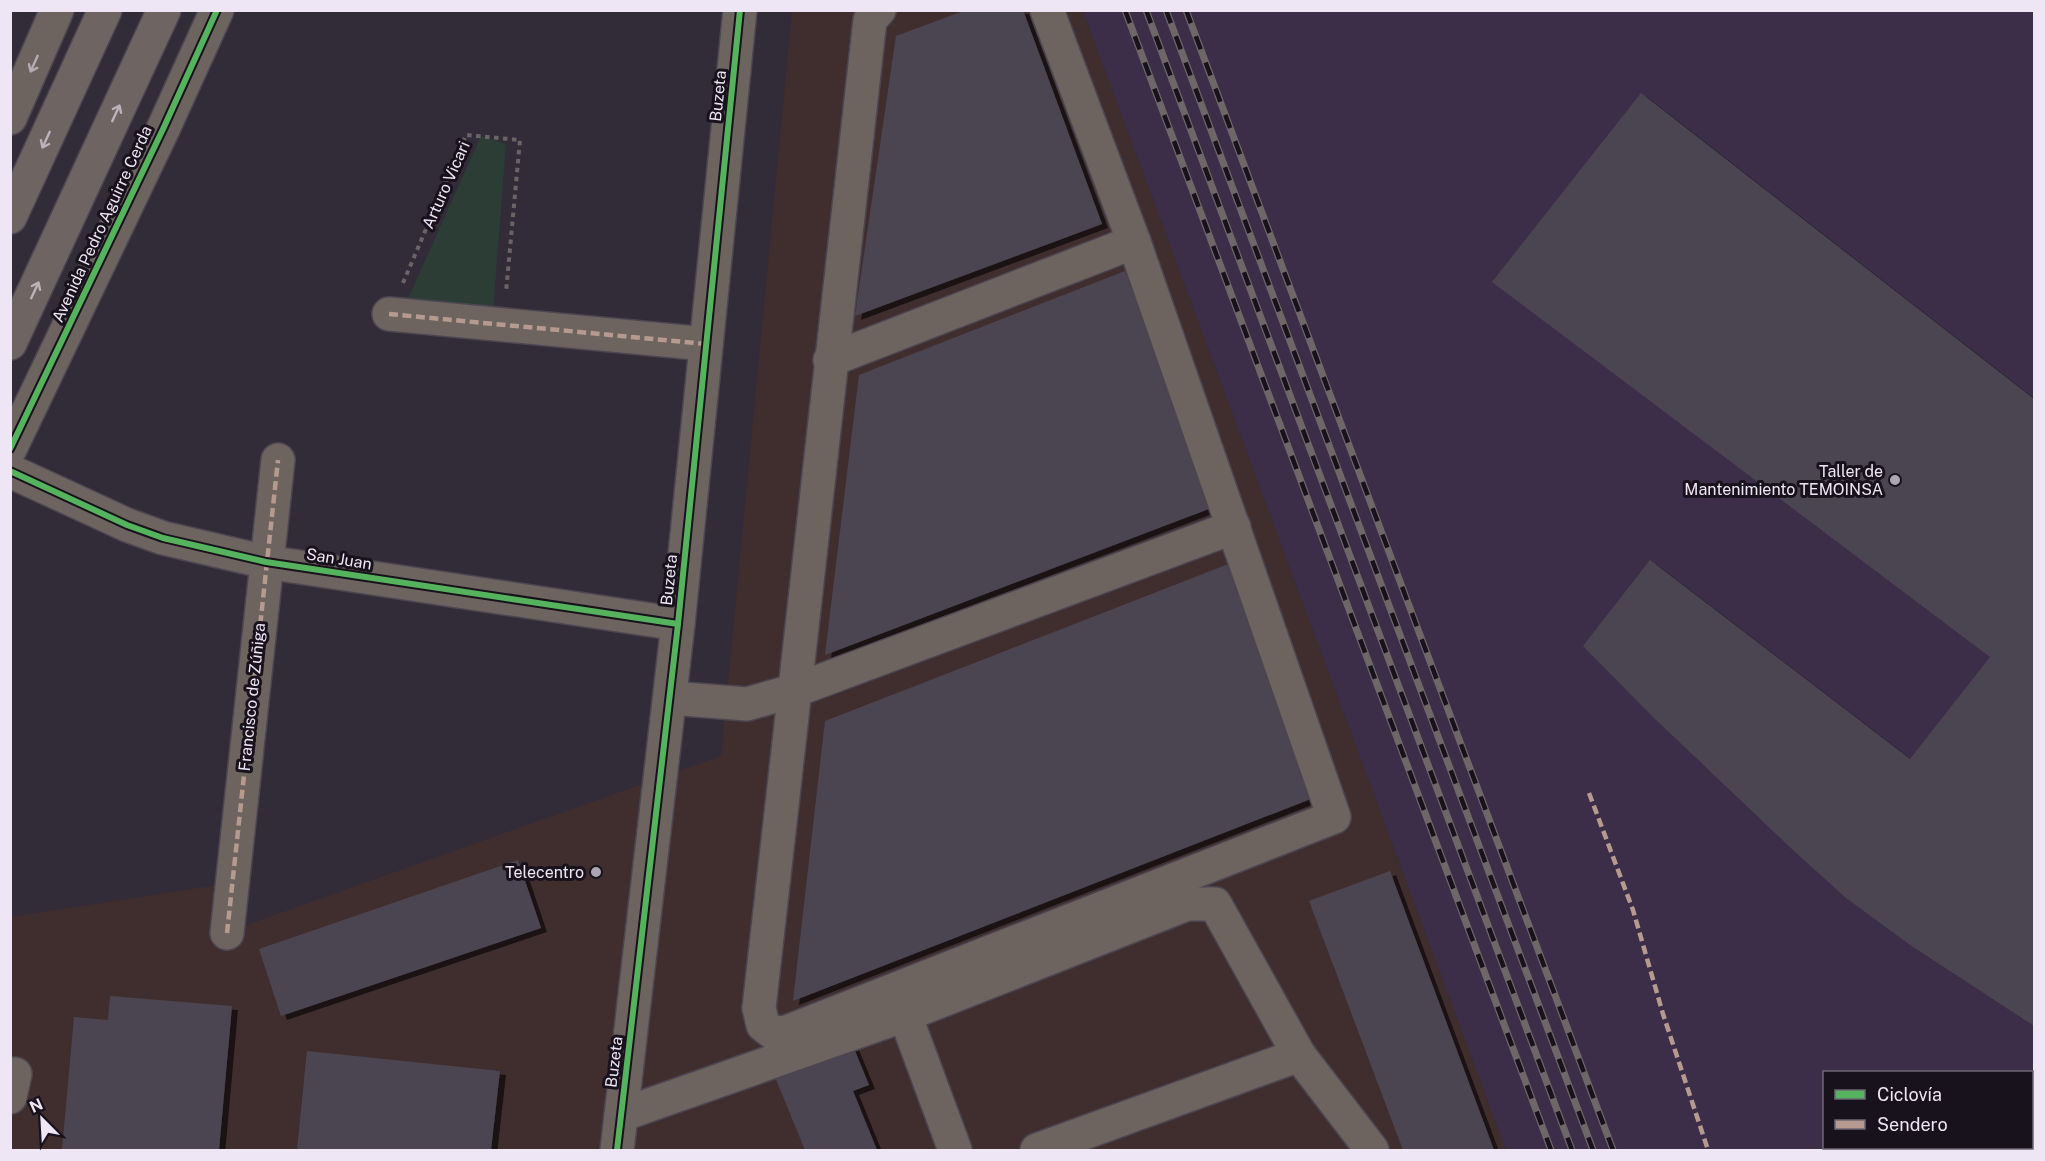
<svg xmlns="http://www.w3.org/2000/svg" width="2045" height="1161" viewBox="0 0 2045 1161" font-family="'Public Sans',sans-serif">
<defs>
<filter id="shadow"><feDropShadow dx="6" dy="4" stdDeviation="0" flood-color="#0009"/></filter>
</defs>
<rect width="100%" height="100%" fill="#322b38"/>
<path fill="#3c2e48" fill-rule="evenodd" d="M1083,11H2034V1150H1506ZM1824,1072H2032V1148H1824Z"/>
<path fill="#402e2f" d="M792,11H1083L1506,1150H11V917L224,884L218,935L721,756Z"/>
<path fill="#2c3d36" d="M481,136L506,144L493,312L406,303Z"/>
<g fill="#4c4551" filter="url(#shadow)">
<path d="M966,10H1023L1102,224L855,316L896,36Z"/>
<path d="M1641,93L2034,399V1026L1913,947L1846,898L1793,850L1652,716L1583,646L1650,560L1910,759L1990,657L1492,282Z"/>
<path d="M1125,271L1214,507L825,655L859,375Z"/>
<path d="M1231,563L1321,795L793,1001L825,721Z"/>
<path d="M518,860L541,928L281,1016L259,949Z"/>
<path d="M1390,871L1494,1150H1403L1309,901Z"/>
<path d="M110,996L232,1006L219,1150H62L74,1017L108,1020Z"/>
<path d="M853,1046L869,1085L853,1091L877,1150H805L775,1077Z"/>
<path d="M307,1051L500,1071L491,1150H297Z"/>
</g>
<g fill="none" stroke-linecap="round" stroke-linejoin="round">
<g stroke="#4c4652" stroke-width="36">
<g id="minor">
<path d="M879,10L870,20C831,350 797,679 759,1008L763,1025L772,1032L784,1033L1334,817L1134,242L1047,10"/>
<path d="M10,118L57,10"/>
<path d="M389,314L706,344"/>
<path d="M830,360L1134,242"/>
<path d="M10,449L164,127L217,10"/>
<path d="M10,471L127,525L163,538L266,562L678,624"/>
<path d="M670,698L747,704L796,690L1234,527"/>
<path d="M227,933L278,460"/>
<path d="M10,1097L15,1074"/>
<path d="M621,1115L905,1015"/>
<path d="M617,1150L678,624L740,10"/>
<path d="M955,1150L905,1015L1187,904H1215L1299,1055L1372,1150"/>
<path d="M1037,1150L1299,1055"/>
</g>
</g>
<g stroke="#4c4652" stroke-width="36">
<g id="major">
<path d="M10,217L105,10"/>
<path d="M10,343L164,10"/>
</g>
</g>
<path stroke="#6b6466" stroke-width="4" stroke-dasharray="4.5 4.5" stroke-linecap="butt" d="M403,283L466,135L520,140L506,292"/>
<use href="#minor" stroke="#6d645f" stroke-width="33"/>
<use href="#major" stroke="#6e6462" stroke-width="33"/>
<g stroke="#6e6768" stroke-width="7">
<g id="rail">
<path d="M1125,10L1551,1150"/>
<path d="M1146,10L1572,1150"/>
<path d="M1166,10L1593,1150"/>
<path d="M1186,10L1613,1150"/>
</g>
</g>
<use href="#rail" stroke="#18121d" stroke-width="4.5" stroke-dasharray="14" stroke-linecap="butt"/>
<g stroke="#b69a8f" stroke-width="4.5" stroke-dasharray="9 4.5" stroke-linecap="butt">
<path d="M389,314L706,344"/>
<path d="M1589,793L1633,910L1663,1014L1708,1150"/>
<path d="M227,933L278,460"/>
</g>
<g stroke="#18121d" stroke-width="10">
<g id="cycleway">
<path d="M10,449L164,127L217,10"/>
<path d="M10,471L127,525L163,538L266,562L678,624"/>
<path d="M617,1150L678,624L740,10"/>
</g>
</g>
<use href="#cycleway" stroke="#56b35d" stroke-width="6"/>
</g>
<defs><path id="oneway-shaft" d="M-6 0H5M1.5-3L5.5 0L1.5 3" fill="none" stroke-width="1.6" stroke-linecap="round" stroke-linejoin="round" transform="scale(1.5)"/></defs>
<use stroke="#b4acb2" href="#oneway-shaft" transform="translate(34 64) rotate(114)"/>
<g stroke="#bbb2ba">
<use href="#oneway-shaft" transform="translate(116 113) rotate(-65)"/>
<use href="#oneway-shaft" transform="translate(46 140) rotate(115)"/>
<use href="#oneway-shaft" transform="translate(35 290) rotate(-65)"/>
</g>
<g fill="#aca5b3" stroke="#18121d" stroke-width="2">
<circle cx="1895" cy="480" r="6"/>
<circle cx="596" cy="872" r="6"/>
</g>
<g text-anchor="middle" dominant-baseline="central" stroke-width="6" stroke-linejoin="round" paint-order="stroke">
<g font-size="16" fill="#eee6f5" stroke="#18121d">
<text transform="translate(718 96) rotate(-84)">Buzeta</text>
<text transform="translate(446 185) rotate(-66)">Arturo Vicari</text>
<text transform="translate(102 224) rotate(-65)">Avenida Pedro Aguirre Cerda</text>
<text transform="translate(339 559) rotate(9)">San Juan</text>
<text transform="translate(669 580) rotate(-84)">Buzeta</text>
<text transform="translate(252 697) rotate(-84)">Francisco de Zúñiga</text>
<text transform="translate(614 1062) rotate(-83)">Buzeta</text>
</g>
<g font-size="16" fill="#eee6f5" stroke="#18121d" text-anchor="end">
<text x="1883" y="471">Taller de<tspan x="1883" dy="18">Mantenimiento TEMOINSA</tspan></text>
<text x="584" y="872">Telecentro</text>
</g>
</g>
<rect width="2045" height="1161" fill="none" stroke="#eee6f5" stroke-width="24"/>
<rect x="1823" y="1071" width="210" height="78" fill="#18121d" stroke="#6e6773" stroke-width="1.5"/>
<rect x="1835" y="1090" width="30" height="9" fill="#56b35d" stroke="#6e6773" stroke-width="1.5"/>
<text x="1877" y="1101" font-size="18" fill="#eee6f5">Ciclovía</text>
<rect x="1835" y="1120" width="30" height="9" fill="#b69a8f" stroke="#6e6773" stroke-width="1.5"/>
<text x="1877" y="1131" font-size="18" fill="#eee6f5">Sendero</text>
<g transform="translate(42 1119) rotate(336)" stroke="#18121d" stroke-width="4.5" paint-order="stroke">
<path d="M0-4.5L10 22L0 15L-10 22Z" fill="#eee6f5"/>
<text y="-9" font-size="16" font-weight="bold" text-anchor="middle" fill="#eee6f5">N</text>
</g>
</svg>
